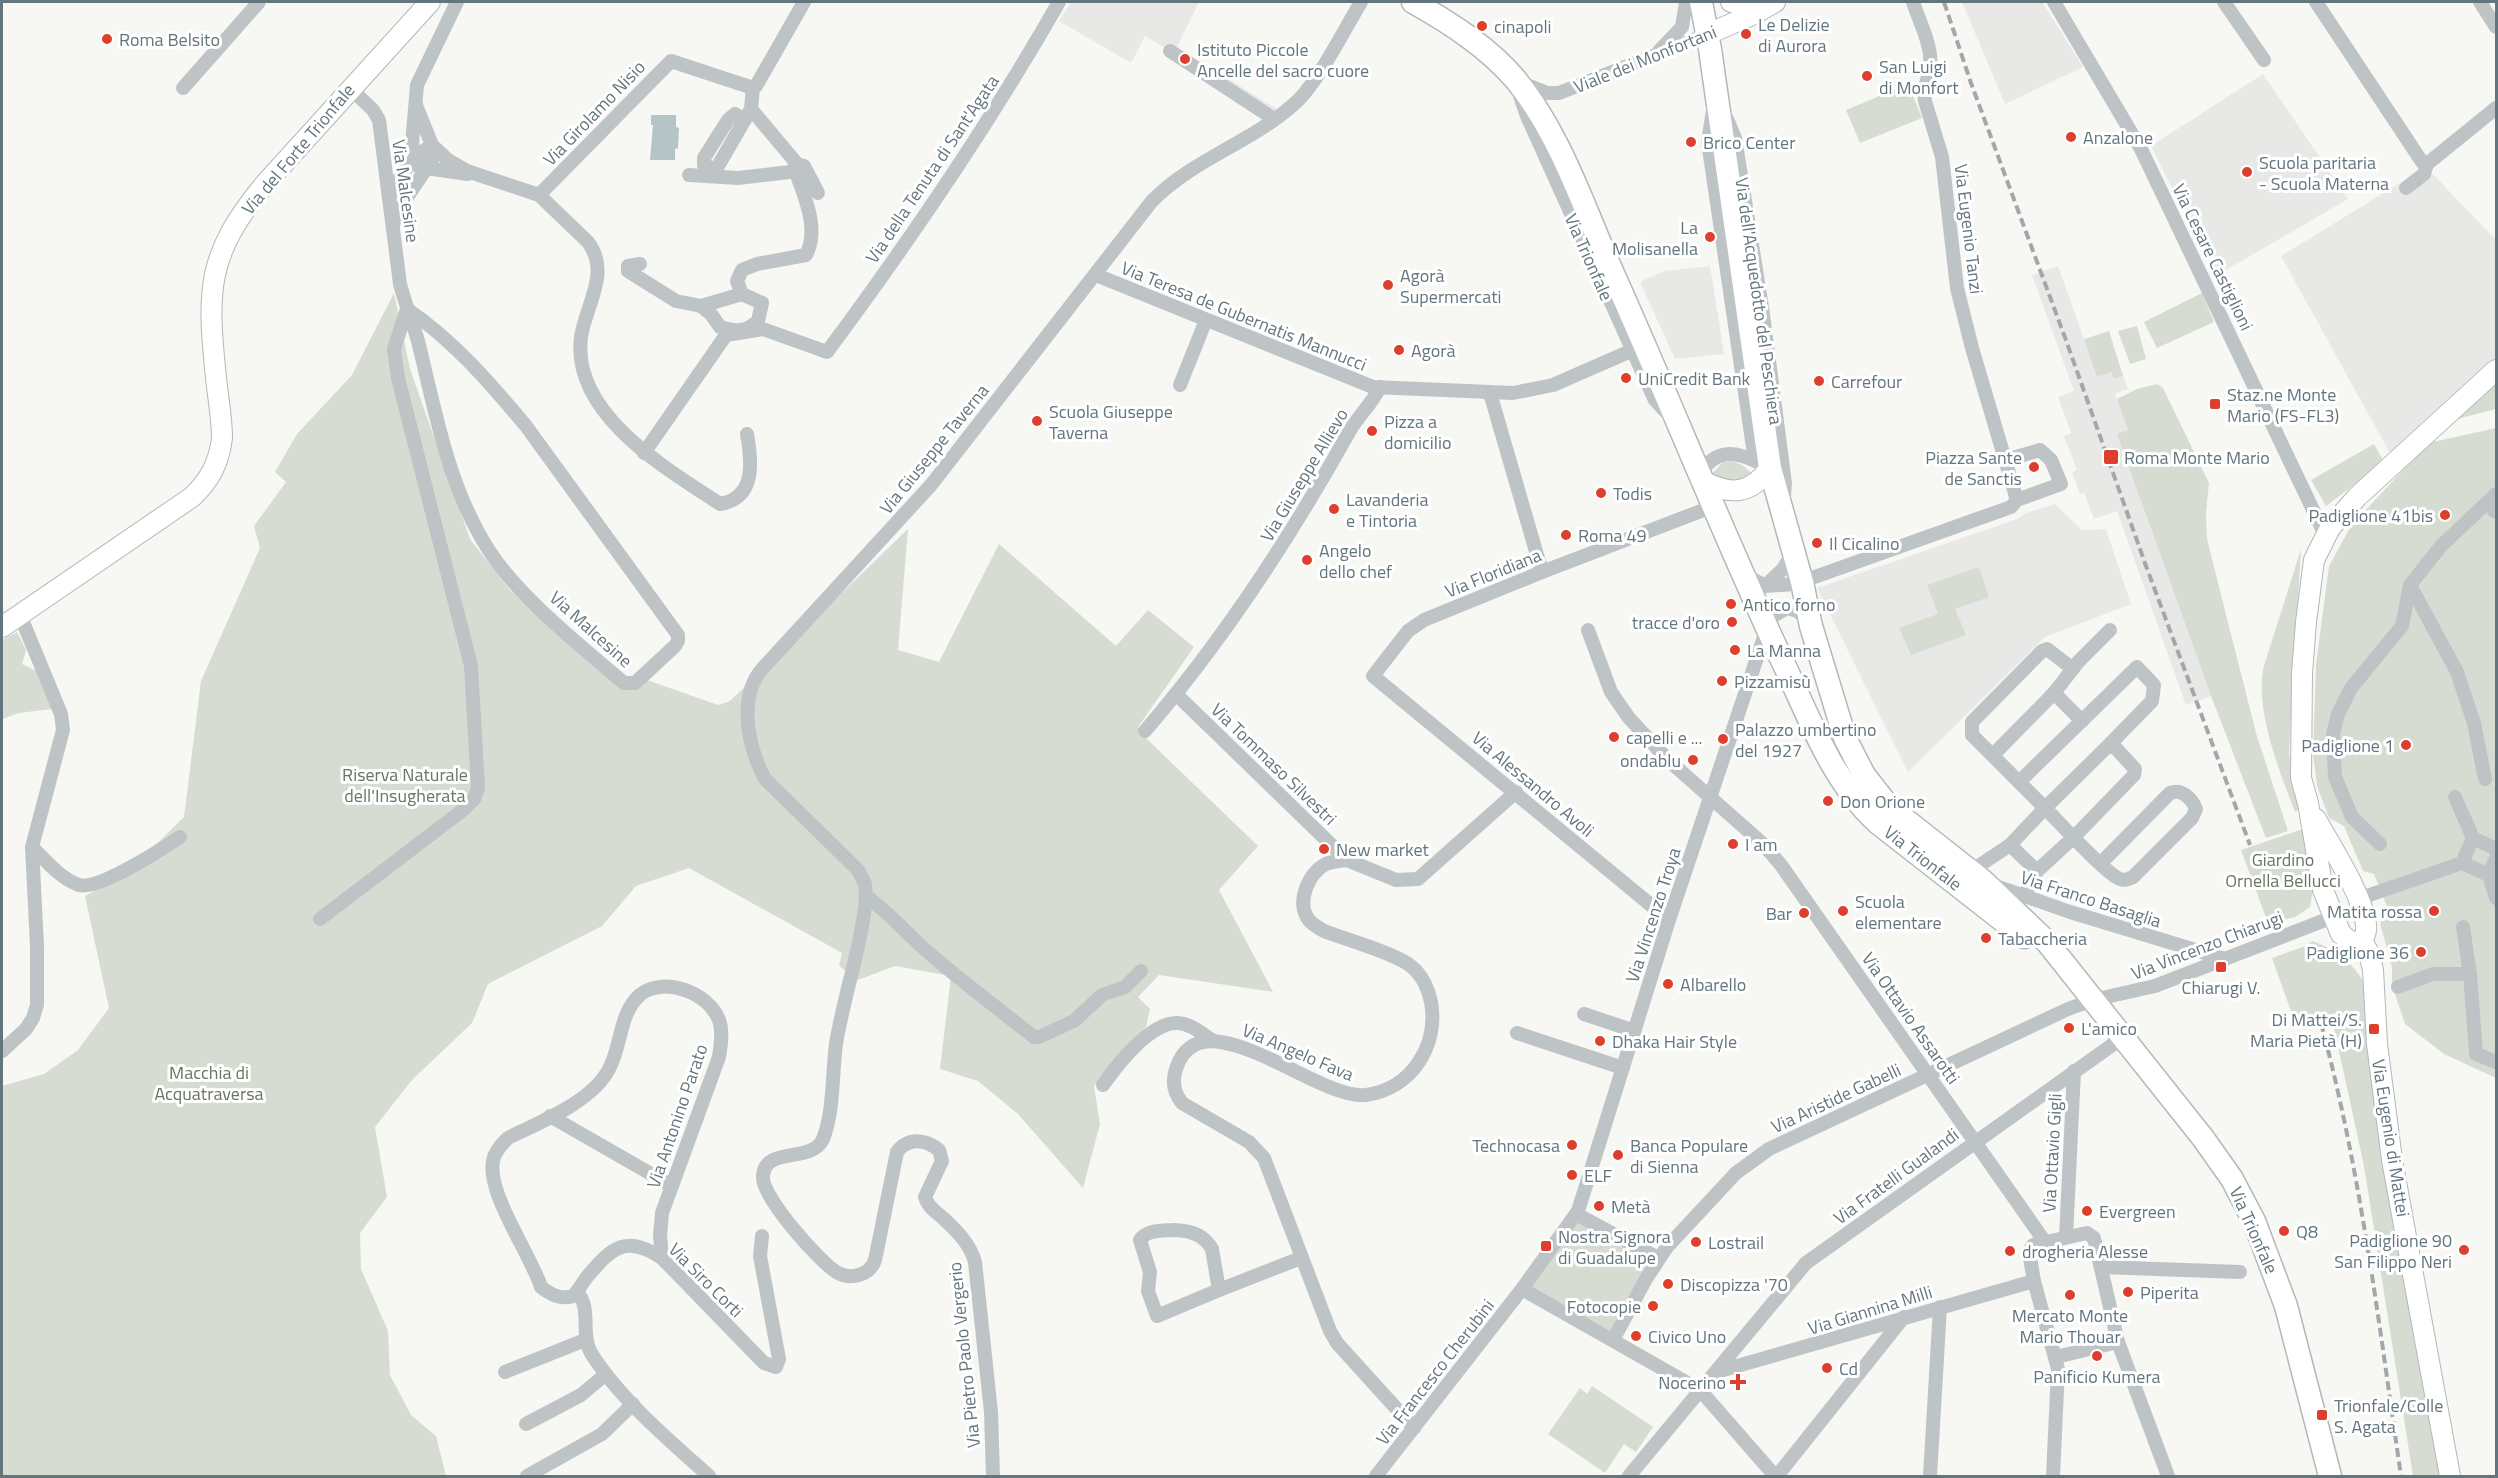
<svg xmlns="http://www.w3.org/2000/svg" width="2498" height="1478" viewBox="0 0 2498 1478" font-family="'Titillium Web',sans-serif">
<rect width="100%" height="100%" fill="#f7f7f4"/>
<g fill="#e8e8e7">
<path d="M1071,2H1199L1177,47L1277,109L1267,123L1168,55L1170,51L1145,36L1131,63L1059,21Z"/>
<path d="M1962,2H2042L2083,67L2005,104Z"/>
<path d="M2263,74L2348,199L2216,276L2151,146Z"/>
<path d="M2426,167L2496,240V358L2391,455L2281,256Z"/>
<path d="M1710,266L1724,354L1675,359L1640,282L1664,271Z"/>
<path d="M2058,266L2097,376L2111,372L2114,379L2123,376L2128,389L2115,394L2128,430L2117,434L2211,696L2186,705L2117,511L2094,519L2084,493L2080,494L2072,472L2077,470L2064,436L2071,433L2058,397L2074,391L2032,275Z"/>
<path d="M2055,504L2082,530L2106,529L2131,604L2045,637L1908,772L1817,588L2017,519L2026,513Z"/>
</g>
<g fill="#d7dcd3">
<path d="M1908,84L1922,118L1860,143L1846,110Z"/>
<path d="M394,293L410,369L470,539L510,590L620,687L647,680L718,705L730,701L908,529L898,650L939,662L999,544L1116,646L1148,610L1194,647L1138,727L1149,741L1258,846L1219,890L1273,992L1159,975L1138,997L1150,1009L1146,1027L1094,1086L1100,1124L1083,1188L1018,1114L978,1081L940,1069L951,976L895,966L858,980L839,966L842,953L689,868L636,886L602,926L488,984L472,1023L412,1080L375,1127L387,1197L360,1233L361,1269L388,1331L390,1375L411,1415L436,1436L446,1476H2V1086L44,1074L78,1050L109,1008L85,896L127,873L184,817L201,681L260,548L254,526L286,482L275,472L297,434L352,375Z"/>
<path d="M2202,293L2214,322L2157,348L2144,322Z"/>
<path d="M2137,326L2146,359L2130,364L2118,331Z"/>
<path d="M2109,331L2123,376L2114,379L2111,372L2097,377L2084,339Z"/>
<path d="M2496,380V409L2450,421Z"/>
<path d="M2157,384L2163,388L2209,483L2206,513L2207,539L2256,733L2288,831L2266,838L2211,696L2117,434L2128,430L2117,399L2137,389Z"/>
<path d="M2496,428V1078L2444,1054L2405,1024L2392,985V967L2380,923L2388,909L2374,874L2363,871L2344,826L2329,818L2317,786L2313,754L2316,664L2329,566L2351,526L2428,443Z"/>
<path d="M2374,444L2384,462L2326,506L2311,480Z"/>
<path d="M1732,461L1742,465L1755,476C1739,482 1727,483 1712,474L1723,462Z"/>
<path d="M2301,549L2289,750L2292,782L2300,809L2295,812C2279,770 2256,714 2263,669Z"/>
<path d="M1979,567L1989,597L1955,609L1966,635L1911,655L1899,628L1938,614L1927,585Z"/>
<path d="M17,632L26,650L22,664L36,671L52,709L19,713L2,719V640Z"/>
<path d="M2309,827L2315,876L2310,907L2295,917L2268,923L2241,850Z"/>
<path d="M2312,941C2336,949 2354,963 2365,985L2446,1476H2413L2364,1166L2332,1019L2297,1028L2272,958L2308,945Z"/>
<path d="M1579,1222L1651,1262L1611,1333L1530,1289Z"/>
<path d="M1592,1386L1653,1427L1636,1452L1624,1444L1605,1473L1548,1434L1580,1388L1587,1394Z"/>
</g>
<path fill="#b5c5c7" d="M651,115H676V127L679,128L678,148L675,149V160H650L653,125H651Z"/>
<g fill="none" stroke-linecap="round" stroke-linejoin="round">
<g stroke="#b1b8bb" stroke-width="22">
<g id="secondary">
<path d="M1731,2L1746,5L1769,3"/>
<path d="M1706,35L1754,14L1775,2"/>
<path d="M1703,481C1731,496 1751,494 1770,468"/>
<path d="M2,627L192,497C210,480 219,463 222,438C222,418 218,398 216,378C207,290 206,255 265,184L430,2"/>
<path d="M2316,819C2331,847 2362,893 2366,924C2367,930 2365,936 2362,941"/>
<path d="M2362,941L2351,942L2341,934L2323,890L2308,803L2301,778L2302,673L2306,622L2314,560L2330,528L2357,497L2496,370"/>
<path d="M2362,941L2369,953L2373,970L2377,1044L2392,1160L2450,1476"/>
</g>
</g>
<g stroke="#b2b8bb" stroke-width="25">
<g id="primary">
<path d="M1413,2C1450,23 1488,47 1516,80C1560,134 1583,205 1611,269C1669,398 1721,530 1781,658C1808,714 1831,781 1878,823L2024,937"/>
<path d="M1701,2L1710,49L1770,468L1802,582L1811,626L1845,738L1864,775L1889,807L1983,881L2047,942L2203,1138L2232,1179L2254,1221L2286,1306L2330,1476"/>
</g>
</g>
<g stroke="#bec4c6" stroke-width="14">
<path d="M457,2L417,85L412,144L419,167L468,174"/>
<path d="M1913,2C1919,21 1933,47 1930,67C1928,80 1923,88 1925,101L1942,157L1957,288L1972,348L2017,500L2061,484L2051,460L2040,450L2006,460"/>
<path d="M2054,2L2141,149L2325,535"/>
<path d="M2224,2L2264,60"/>
<path d="M2316,2L2422,162L2427,164"/>
<path d="M2480,2L2496,27"/>
<path d="M1170,51L1274,119"/>
<path d="M1659,51L1682,27L1686,2"/>
<path d="M1522,83L1547,93H1559L1706,35"/>
<path d="M183,88L259,2"/>
<path d="M350,88L373,110L379,120L400,284C405,303 412,321 418,341C436,413 448,488 490,552C521,599 581,646 624,683H635L675,646L678,641V635L526,426C490,383 454,341 407,309"/>
<path d="M1520,96L1527,116L1655,400L1668,414"/>
<path d="M416,105L432,145L448,160L467,171L539,195L588,242C611,273 586,304 581,337C571,414 667,469 720,504C756,498 752,462 747,434"/>
<path d="M1713,110L1708,142L1755,461"/>
<path d="M1727,119L1735,138L1762,307L1785,483L1784,496"/>
<path d="M745,120L735,114L728,120L704,158V165L714,169L718,166L751,109"/>
<path d="M798,165L804,166L818,193"/>
<path d="M689,175L738,178L790,172L798,165L751,109L753,87"/>
<path d="M2406,188L2424,174L2427,164L2496,108"/>
<path d="M539,195L671,61L750,87L756,86L804,2"/>
<path d="M390,196C401,173 411,159 432,145"/>
<path d="M394,222L405,200L438,151"/>
<path d="M640,264L628,266V271L676,301L701,306L711,314L720,327C737,332 745,332 758,321L762,303L742,294L737,281L742,270L757,264L806,255C820,229 804,195 795,170"/>
<path d="M1096,275L1373,387L1513,393L1553,385L1633,350"/>
<path d="M701,306L742,294"/>
<path d="M1180,385L1206,320"/>
<path d="M1490,393L1542,572"/>
<path d="M644,453L726,335L763,329L827,352C911,239 990,123 1059,2"/>
<path d="M1700,473C1717,448 1735,451 1760,463"/>
<path d="M2494,511L2496,510"/>
<path d="M1745,575L1765,586L1795,584L2011,507L2017,500"/>
<path d="M2410,585L2457,672L2474,723L2485,779"/>
<path d="M1765,586L1783,569L1793,553"/>
<path d="M1588,630L1611,692L1629,718L1667,759L1763,844L1781,865L2045,1242"/>
<path d="M2054,693L2078,662L2110,630"/>
<path d="M1177,695L1347,860"/>
<path d="M1145,731C1224,639 1290,538 1349,432C1358,416 1372,404 1380,387"/>
<path d="M1993,755L2054,693L2082,721"/>
<path d="M2019,782L2137,667L2154,685L2152,701L2111,743"/>
<path d="M2455,797L2473,838"/>
<path d="M2380,844L2352,817L2335,777L2333,734L2338,714L2351,688L2402,626L2410,585L2441,546L2496,494"/>
<path d="M32,847C45,860 61,879 79,885C98,891 162,849 180,837"/>
<path d="M2496,858L2489,875L2496,898"/>
<path d="M1971,871L2010,845"/>
<path d="M2037,871L2074,837L2134,775L2135,769L2111,743L2045,808C2059,822 2106,874 2120,879C2125,881 2129,879 2133,877L2192,818L2196,809C2192,799 2182,788 2170,793L2101,863"/>
<path d="M2489,875L2462,863L2473,838L2496,849"/>
<path d="M1993,885L2070,912L2225,959"/>
<path d="M866,896C888,912 902,928 921,946C957,978 996,1007 1034,1037H1039L1074,1021L1102,995L1125,987L1141,971"/>
<path d="M2023,897L2037,871L2010,845L2045,808L1972,735V722L2042,651L2047,649L2073,669"/>
<path d="M2358,899L2462,863"/>
<path d="M320,919L463,810L474,799L478,788L471,666L398,378L394,349L407,309"/>
<path d="M1669,920L1373,676L1408,631L1424,620L1542,572L1714,506"/>
<path d="M2463,927L2470,974L2476,1054L2496,1062"/>
<path d="M2398,987L2433,974H2470"/>
<path d="M1584,1014L1635,1031"/>
<path d="M1517,1033L1623,1068"/>
<path d="M2,1051L26,1029L33,1018L37,1005V946L32,847L63,730L61,714L20,615"/>
<path d="M1103,1085C1117,1065 1150,1022 1178,1023C1191,1024 1201,1033 1212,1040"/>
<path d="M550,1116L672,1186"/>
<path d="M1576,1214L1658,1258"/>
<path d="M1175,1230C1192,1231 1204,1235 1212,1249L1219,1290L1157,1316L1148,1291L1150,1272L1140,1240C1147,1229 1164,1231 1175,1230Z"/>
<path d="M2066,1237L2074,1071"/>
<path d="M662,1258L660,1235L662,1213L719,1057C721,1045 723,1031 719,1020C709,993 665,976 641,994C619,1012 622,1045 609,1069C592,1102 540,1122 508,1138C502,1144 497,1149 494,1157C483,1189 531,1254 541,1287C550,1294 560,1300 573,1296C579,1290 582,1283 587,1277C613,1246 626,1235 662,1258L764,1363L776,1367L779,1359L760,1256L762,1236"/>
<path d="M2101,1267L2240,1272"/>
<path d="M1522,1289L1700,1390L1775,1476"/>
<path d="M1219,1290L1301,1258"/>
<path d="M577,1292C592,1308 580,1333 591,1353C619,1398 670,1441 709,1476"/>
<path d="M1613,1340L1646,1279L1667,1247L1736,1173L1769,1149L2068,1009L2093,1000L2155,986L2333,917"/>
<path d="M2118,1342L2168,1476"/>
<path d="M505,1372L585,1340"/>
<path d="M1716,1372L2034,1281"/>
<path d="M526,1424L581,1395L606,1374"/>
<path d="M1414,1428L1337,1343L1330,1331L1264,1158L1249,1142L1182,1103C1174,1093 1172,1081 1176,1069C1201,992 1317,1101 1366,1095C1411,1089 1439,1046 1431,1002C1429,990 1422,975 1412,967C1398,954 1344,939 1324,931C1317,927 1309,923 1306,915C1298,899 1309,874 1324,865C1331,861 1339,861 1347,860L1396,880L1418,879L1516,792"/>
<path d="M527,1476L602,1434L633,1404"/>
<path d="M993,1476L991,1412L975,1262C970,1244 957,1231 944,1219C937,1212 928,1208 925,1197L942,1161L939,1150C925,1139 908,1137 897,1152L875,1260C870,1275 852,1280 838,1273C820,1263 762,1197 763,1177C764,1145 812,1164 823,1139C834,1112 832,1073 836,1044C844,994 862,946 866,896L865,884L858,870L765,779C748,747 737,697 763,668L931,485L1152,201C1192,160 1250,143 1293,105C1317,85 1344,30 1361,2"/>
<path d="M1376,1476L1522,1289L1578,1211L1669,920L1767,628L1773,616L1787,608L1798,611L1808,622"/>
<path d="M1629,1476L1806,1263L2122,1038"/>
<path d="M1777,1476L1904,1317"/>
<path d="M1930,1476L1940,1307"/>
<path d="M2053,1476L2058,1369L2034,1281L2029,1252L2033,1245L2087,1233L2094,1238L2118,1342L2056,1357"/>
</g>
<use href="#secondary" stroke="#fff" stroke-width="20"/>
<use href="#primary" stroke="#fff" stroke-width="22"/>
<g stroke="#a0a8ac" stroke-width="4" stroke-dasharray="9 4.5" stroke-linecap="butt">
<path d="M1944,2L1971,83L2067,343L2146,566L2250,845"/>
<path d="M2321,1023C2361,1172 2379,1325 2401,1476"/>
</g>
</g>
<g fill="#dd3f2e" stroke="#fff" stroke-width="2">
<circle cx="1482" cy="26" r="6"/>
<circle cx="1746" cy="34" r="6"/>
<circle cx="107" cy="39" r="6"/>
<circle cx="1185" cy="59" r="6"/>
<circle cx="1867" cy="76" r="6"/>
<circle cx="2071" cy="137" r="6"/>
<circle cx="1691" cy="142" r="6"/>
<circle cx="2247" cy="172" r="6"/>
<circle cx="1710" cy="237" r="6"/>
<circle cx="1388" cy="285" r="6"/>
<circle cx="1399" cy="350" r="6"/>
<circle cx="1626" cy="378" r="6"/>
<circle cx="1819" cy="381" r="6"/>
<rect x="2209" y="398" width="12" height="12" rx="3"/>
<circle cx="1037" cy="421" r="6"/>
<circle cx="1372" cy="431" r="6"/>
<rect x="2103" y="449" width="16" height="16" rx="3"/>
<circle cx="2034" cy="467" r="6"/>
<circle cx="1601" cy="493" r="6"/>
<circle cx="1334" cy="509" r="6"/>
<circle cx="2445" cy="515" r="6"/>
<circle cx="1566" cy="535" r="6"/>
<circle cx="1817" cy="543" r="6"/>
<circle cx="1307" cy="560" r="6"/>
<circle cx="1731" cy="604" r="6"/>
<circle cx="1732" cy="622" r="6"/>
<circle cx="1735" cy="650" r="6"/>
<circle cx="1722" cy="681" r="6"/>
<circle cx="1614" cy="737" r="6"/>
<circle cx="1723" cy="739" r="6"/>
<circle cx="2406" cy="745" r="6"/>
<circle cx="1693" cy="760" r="6"/>
<circle cx="1828" cy="801" r="6"/>
<circle cx="1733" cy="844" r="6"/>
<circle cx="1324" cy="849" r="6"/>
<circle cx="1843" cy="911" r="6"/>
<circle cx="2434" cy="911" r="6"/>
<circle cx="1804" cy="913" r="6"/>
<circle cx="1986" cy="938" r="6"/>
<circle cx="2421" cy="952" r="6"/>
<rect x="2215" y="961" width="12" height="12" rx="3"/>
<circle cx="1668" cy="984" r="6"/>
<circle cx="2069" cy="1028" r="6"/>
<rect x="2368" y="1023" width="12" height="12" rx="3"/>
<circle cx="1600" cy="1041" r="6"/>
<circle cx="1572" cy="1145" r="6"/>
<circle cx="1618" cy="1155" r="6"/>
<circle cx="1572" cy="1175" r="6"/>
<circle cx="1599" cy="1206" r="6"/>
<circle cx="2087" cy="1211" r="6"/>
<circle cx="2284" cy="1231" r="6"/>
<circle cx="1696" cy="1242" r="6"/>
<rect x="1540" y="1240" width="12" height="12" rx="3"/>
<circle cx="2464" cy="1250" r="6"/>
<circle cx="2010" cy="1251" r="6"/>
<circle cx="1668" cy="1284" r="6"/>
<circle cx="2128" cy="1292" r="6"/>
<circle cx="2070" cy="1295" r="6"/>
<circle cx="1653" cy="1306" r="6"/>
<circle cx="1636" cy="1336" r="6"/>
<circle cx="2097" cy="1356" r="6"/>
<circle cx="1827" cy="1368" r="6"/>
<path d="M1735 1373h6v6h6v6h-6v6h-6v-6h-6v-6h6z"/>
<rect x="2316" y="1409" width="12" height="12" rx="3"/>
</g>
<g text-anchor="middle" dominant-baseline="central" stroke-width="6" stroke-linejoin="round" paint-order="stroke">
<g font-size="18" fill="#63767e" stroke="#fff" text-anchor="start">
<text x="1758" y="24">Le Delizie<tspan x="1758" dy="21">di Aurora</tspan></text>
<text x="1494" y="26">cinapoli</text>
<text x="119" y="39">Roma Belsito</text>
<text x="1197" y="49">Istituto Piccole<tspan x="1197" dy="21">Ancelle del sacro cuore</tspan></text>
<text x="1879" y="66">San Luigi<tspan x="1879" dy="21">di Monfort</tspan></text>
<text x="2083" y="137">Anzalone</text>
<text x="1703" y="142">Brico Center</text>
<text x="2259" y="162">Scuola paritaria<tspan x="2259" dy="21">- Scuola Materna</tspan></text>
<text x="1698" y="227" text-anchor="end">La<tspan x="1698" dy="21">Molisanella</tspan></text>
<text x="1400" y="275">Agorà<tspan x="1400" dy="21">Supermercati</tspan></text>
<text x="1411" y="350">Agorà</text>
<text x="1638" y="378">UniCredit Bank</text>
<text x="1831" y="381">Carrefour</text>
<text x="2227" y="394">Staz.ne Monte<tspan x="2227" dy="21">Mario (FS-FL3)</tspan></text>
<text x="1049" y="411">Scuola Giuseppe<tspan x="1049" dy="21">Taverna</tspan></text>
<text x="1384" y="421">Pizza a<tspan x="1384" dy="21">domicilio</tspan></text>
<text x="2022" y="457" text-anchor="end">Piazza Sante<tspan x="2022" dy="21">de Sanctis</tspan></text>
<text x="2124" y="457">Roma Monte Mario</text>
<text x="1613" y="493">Todis</text>
<text x="1346" y="499">Lavanderia<tspan x="1346" dy="21">e Tintoria</tspan></text>
<text x="2433" y="515" text-anchor="end">Padiglione 41bis</text>
<text x="1578" y="535">Roma 49</text>
<text x="1829" y="543">Il Cicalino</text>
<text x="1319" y="550">Angelo<tspan x="1319" dy="21">dello chef</tspan></text>
<text x="1743" y="604">Antico forno</text>
<text x="1720" y="622" text-anchor="end">tracce d'oro</text>
<text x="1747" y="650">La Manna</text>
<text x="1734" y="681">Pizzamisù</text>
<text x="1735" y="729">Palazzo umbertino<tspan x="1735" dy="21">del 1927</tspan></text>
<text x="1626" y="737">capelli e ...</text>
<text x="2394" y="745" text-anchor="end">Padiglione 1</text>
<text x="1681" y="760" text-anchor="end">ondablu</text>
<text x="1840" y="801">Don Orione</text>
<text x="1745" y="844">I am</text>
<text x="1336" y="849">New market</text>
<text x="1855" y="901">Scuola<tspan x="1855" dy="21">elementare</tspan></text>
<text x="2422" y="911" text-anchor="end">Matita rossa</text>
<text x="1792" y="913" text-anchor="end">Bar</text>
<text x="1998" y="938">Tabaccheria</text>
<text x="2409" y="952" text-anchor="end">Padiglione 36</text>
<text x="1680" y="984">Albarello</text>
<text x="2221" y="987" text-anchor="middle">Chiarugi V.</text>
<text x="2362" y="1019" text-anchor="end">Di Mattei/S.<tspan x="2362" dy="21">Maria Pietà (H)</tspan></text>
<text x="2081" y="1028">L'amico</text>
<text x="1612" y="1041">Dhaka Hair Style</text>
<text x="1560" y="1145" text-anchor="end">Technocasa</text>
<text x="1630" y="1145">Banca Populare<tspan x="1630" dy="21">di Sienna</tspan></text>
<text x="1584" y="1175">ELF</text>
<text x="1611" y="1206">Metà</text>
<text x="2099" y="1211">Evergreen</text>
<text x="2296" y="1231">Q8</text>
<text x="1558" y="1236">Nostra Signora<tspan x="1558" dy="21">di Guadalupe</tspan></text>
<text x="2452" y="1240" text-anchor="end">Padiglione 90<tspan x="2452" dy="21">San Filippo Neri</tspan></text>
<text x="1708" y="1242">Lostrail</text>
<text x="2022" y="1251">drogheria Alesse</text>
<text x="1680" y="1284">Discopizza '70</text>
<text x="2140" y="1292">Piperita</text>
<text x="1641" y="1306" text-anchor="end">Fotocopie</text>
<text x="2070" y="1315" text-anchor="middle">Mercato Monte<tspan x="2070" dy="21">Mario Thouar</tspan></text>
<text x="1648" y="1336">Civico Uno</text>
<text x="1839" y="1368">Cd</text>
<text x="2097" y="1376" text-anchor="middle">Panificio Kumera</text>
<text x="1726" y="1382" text-anchor="end">Nocerino</text>
<text x="2334" y="1405">Trionfale/Colle<tspan x="2334" dy="21">S. Agata</tspan></text>
</g>
<g font-size="18" fill="#63767e" stroke="#fff">
<text transform="translate(1645 59) rotate(-22)">Viale dei Monfortani</text>
<text transform="translate(594 113) rotate(-46)">Via Girolamo Nisio</text>
<text transform="translate(298 149) rotate(-50)">Via del Forte Trionfale</text>
<text transform="translate(932 169) rotate(-56)">Via della Tenuta di Sant'Agata</text>
<text transform="translate(406 191) rotate(82)">Via Malcesine</text>
<text transform="translate(1969 229) rotate(83)">Via Eugenio Tanzi</text>
<text transform="translate(1589 257) rotate(66)">Via Trionfale</text>
<text transform="translate(2213 257) rotate(64)">Via Cesare Castiglioni</text>
<text transform="translate(1759 301) rotate(82)">Via dell'Acquedotto del Peschiera</text>
<text transform="translate(1244 316) rotate(22)">Via Teresa de Gubernatis Mannucci</text>
<text transform="translate(934 449) rotate(-51)">Via Giuseppe Taverna</text>
<text transform="translate(1304 475) rotate(-59)">Via Giuseppe Allievo</text>
<text transform="translate(1493 573) rotate(-22)">Via Floridiana</text>
<text transform="translate(591 629) rotate(42)">Via Malcesine</text>
<text transform="translate(1274 764) rotate(44)">Via Tommaso Silvestri</text>
<text transform="translate(1533 784) rotate(40)">Via Alessandro Avoli</text>
<text transform="translate(1923 858) rotate(38)">Via Trionfale</text>
<text transform="translate(2091 899) rotate(18)">Via Franco Basaglia</text>
<text transform="translate(1653 915) rotate(-72)">Via Vincenzo Troya</text>
<text transform="translate(2207 945) rotate(-21)">Via Vincenzo Chiarugi</text>
<text transform="translate(1911 1018) rotate(55)">Via Ottavio Assarotti</text>
<text transform="translate(1298 1052) rotate(23)">Via Angelo Fava</text>
<text transform="translate(1836 1098) rotate(-25)">Via Aristide Gabelli</text>
<text transform="translate(677 1116) rotate(-71)">Via Antonino Parato</text>
<text transform="translate(2391 1138) rotate(81)">Via Eugenio di Mattei</text>
<text transform="translate(2052 1153) rotate(-87)">Via Ottavio Gigli</text>
<text transform="translate(1896 1176) rotate(-36)">Via Fratelli Gualandi</text>
<text transform="translate(2254 1230) rotate(66)">Via Trionfale</text>
<text transform="translate(706 1280) rotate(45)">Via Siro Corti</text>
<text transform="translate(1870 1310) rotate(-17)">Via Giannina Milli</text>
<text transform="translate(964 1355) rotate(-96)">Via Pietro Paolo Vergerio</text>
<text transform="translate(1435 1372) rotate(-52)">Via Francesco Cherubini</text>
</g>
<g font-size="18" fill="#687662" stroke="#fff">
<text x="405" y="774">Riserva Naturale<tspan x="405" dy="21">dell'Insugherata</tspan></text>
<text x="2283" y="859">Giardino<tspan x="2283" dy="21">Ornella Bellucci</tspan></text>
<text x="209" y="1072">Macchia di<tspan x="209" dy="21">Acquatraversa</tspan></text>
</g>
</g>
<rect width="2498" height="1478" fill="none" stroke="#63767e" stroke-width="6"/>
</svg>
